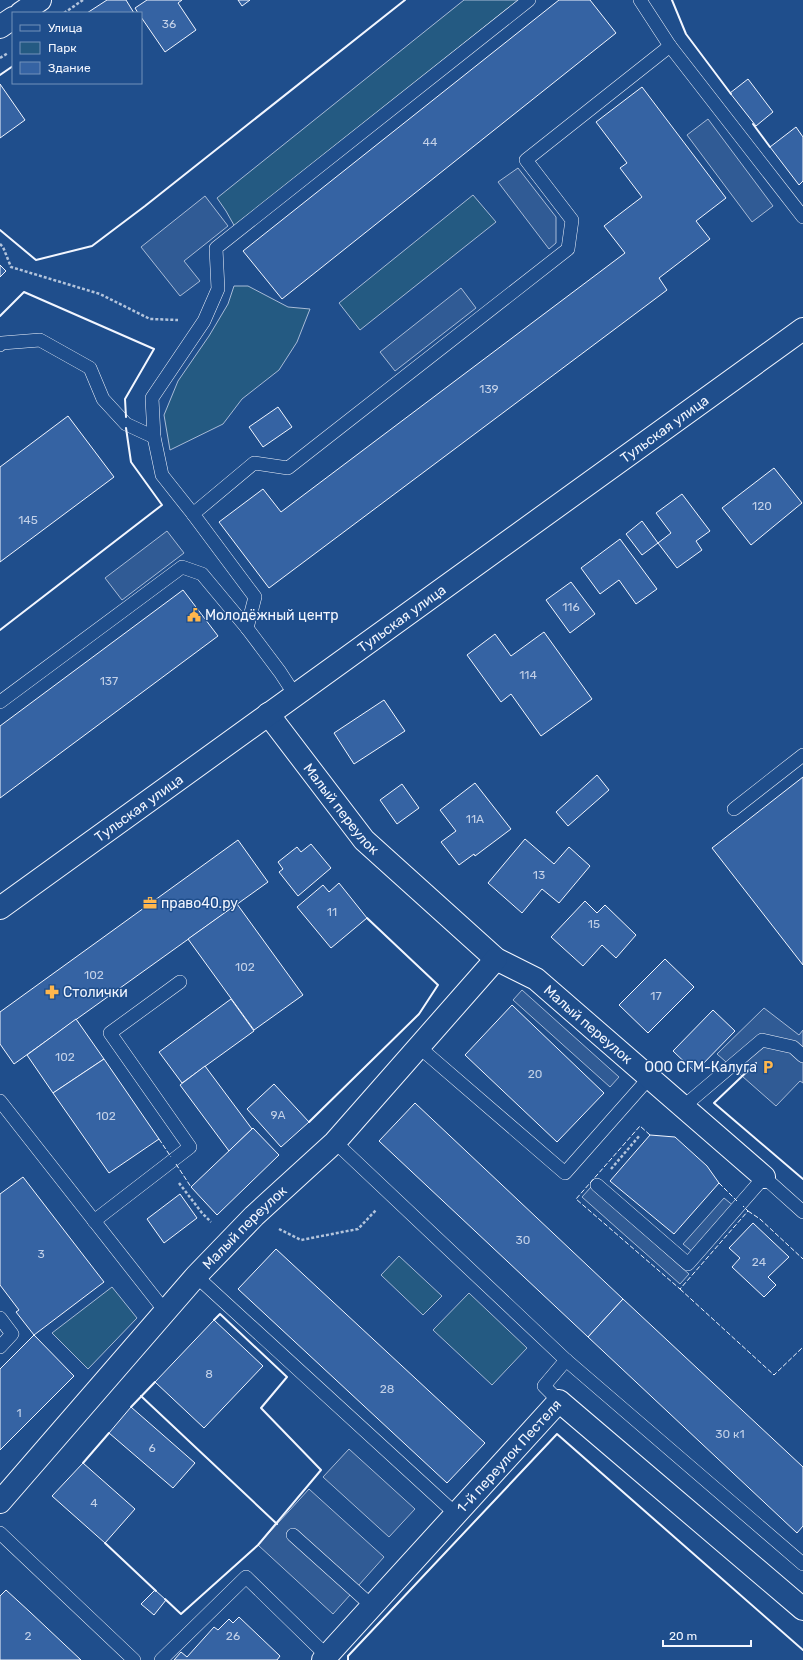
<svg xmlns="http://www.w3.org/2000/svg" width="803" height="1660" viewBox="0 0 803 1660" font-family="Rubik,sans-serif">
<rect width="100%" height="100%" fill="#1f4e8c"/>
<g fill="#245a82" stroke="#a8bbd7">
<path d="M464,0H518L235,227L226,211L217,198Z"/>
<path d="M473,195L496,222L360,330L339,303Z"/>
<path d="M234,286H248L288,307L310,309L297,342L279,370L242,399L223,424L170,450L164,415L178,381L209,336L228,304Z"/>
<path d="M399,1256L442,1296L423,1315L381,1275Z"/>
<path d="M112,1287L137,1318L88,1369L52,1333Z"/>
<path d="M469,1293L527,1348L492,1385L433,1330Z"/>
</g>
<g fill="#305b95" stroke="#a8bbd7">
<path d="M708,119L773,206L752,222L687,135Z"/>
<path d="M518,168L556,217V243L549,249L498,182Z"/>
<path d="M205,196L228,226L184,261L200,281L180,296L141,247Z"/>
<path d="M461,288L476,308L395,371L380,352Z"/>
<path d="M167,531L184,553L122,600L105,578Z"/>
<path d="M522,990L619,1077L610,1087L513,1000Z"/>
<path d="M764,1008L799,1035L803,1030V1083L800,1081L776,1106L717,1054Z"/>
<path d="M591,1187L689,1274L680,1284L582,1197Z"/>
<path d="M724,1198L735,1207L694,1253L683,1244Z"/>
<path d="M349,1449L415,1509L389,1537L323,1477Z"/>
<path d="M309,1489L384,1557L333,1614L258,1545Z"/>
</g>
<g fill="#3563a3" stroke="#f2f6ff">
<path d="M107,0H126L134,13H87Z"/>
<path d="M147,0H182L178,3L196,30L165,52L141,17V13H138L135,8Z"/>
<path d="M238,0H250L242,6Z"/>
<path d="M559,0H590L616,33L282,299L243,251Z"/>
<path d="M748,79L773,112L756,126L730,93Z"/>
<path d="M0,84L25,120L0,138Z"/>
<path d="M642,87L726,198L696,221L710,239L659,278L667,290L269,588L219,522L263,489L281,512L625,253L604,226L642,197L620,168L627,163L596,122Z"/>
<path d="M796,127L803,137V181L799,185L770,147Z"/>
<path d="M0,265L6,271L0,277Z"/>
<path d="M278,407L292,427L263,447L249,427Z"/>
<path d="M68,416L114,477L0,562V467Z"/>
<path d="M774,468L802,503L751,545L722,508Z"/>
<path d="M682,494L710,531L696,541L702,550L677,568L658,543L671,533L656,513Z"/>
<path d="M642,521L658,543L642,555L626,534Z"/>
<path d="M620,539L657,589L636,604L619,580L600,594L581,568Z"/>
<path d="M571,582L595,614L570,633L546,600Z"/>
<path d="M183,590L218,636L0,798V726Z"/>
<path d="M544,632L592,699L541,736L511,694L501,702L467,655L495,634L511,656Z"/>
<path d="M384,700L405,731L354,764L334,733Z"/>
<path d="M597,775L609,790L568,826L556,812Z"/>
<path d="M803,777V965L712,848Z"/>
<path d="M475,783L511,829L475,856L474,854L459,865L441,842L456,831L440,810Z"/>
<path d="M402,784L419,808L397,824L380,800Z"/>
<path d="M525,839L554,864L569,847L590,866L559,903L542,889L522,913L488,883Z"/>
<path d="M238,840L268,882L14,1064L0,1044V1012Z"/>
<path d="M311,844L331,868L298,896L279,872L283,869L278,862L297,847L301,852Z"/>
<path d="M339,883L367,918L331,948L297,907L323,885L329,892Z"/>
<path d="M585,901L597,913L605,905L636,935L616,958L602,945L583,966L551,937Z"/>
<path d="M237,904L303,995L254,1030L188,939Z"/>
<path d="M665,959L694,987L648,1033L619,1005Z"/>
<path d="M231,999L254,1031L182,1083L159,1052Z"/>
<path d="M512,1005L604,1093L557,1142L465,1055Z"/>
<path d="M713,1010L735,1031L695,1072L673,1051Z"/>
<path d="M76,1019L104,1059L53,1093L27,1055Z"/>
<path d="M104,1059L159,1139L109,1173L53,1093Z"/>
<path d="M205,1066L252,1129L229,1151L180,1085Z"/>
<path d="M274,1084L309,1122L281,1147L247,1109Z"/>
<path d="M415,1103L623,1299L588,1337L379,1141Z"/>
<path d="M253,1128L279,1155L217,1215L191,1187Z"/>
<path d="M650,1135L675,1137L707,1166L719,1183L674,1234L610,1181Z"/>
<path d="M23,1177L104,1282L34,1335L16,1312L19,1310L0,1285V1194Z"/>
<path d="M180,1194L197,1218L164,1243L147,1219Z"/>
<path d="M753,1223L789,1257L768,1277L776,1285L764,1297L732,1267L740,1258L729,1248Z"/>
<path d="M276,1249L485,1443L447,1483L238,1289Z"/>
<path d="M623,1299L803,1467V1526L797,1533L588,1337Z"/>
<path d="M214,1320L263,1366L204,1428L155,1382Z"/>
<path d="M34,1335L74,1376L0,1450V1369Z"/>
<path d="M131,1407L195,1463L173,1488L109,1433Z"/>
<path d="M83,1463L135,1509L105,1543L52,1496Z"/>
<path d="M6,1590L30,1612L81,1660H0V1596Z"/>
<path d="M155,1590L166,1600L154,1615L141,1604Z"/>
<path d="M239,1617L280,1656L277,1660H174L181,1652L187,1657L214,1627L218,1630L229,1619L233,1623Z"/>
</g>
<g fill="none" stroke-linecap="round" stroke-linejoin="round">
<g stroke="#f2f6ff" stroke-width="14">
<g id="service">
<path d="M640,0L670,46L803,217"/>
<path d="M0,345L2,343L40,340L90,368L103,399L126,424L154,437"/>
<path d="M193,514L162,475L154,437L152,398L204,321L218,289L216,248L529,0"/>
<path d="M295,695L280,672L247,628L255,597L193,514L254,463L288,468L568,249L572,220L526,160L670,46"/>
<path d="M0,702L182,567L202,574L247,628"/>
<path d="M734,809L803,755"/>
<path d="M419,1047L565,1173L649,1078"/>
<path d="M0,1101L165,1311"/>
<path d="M683,1107L762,1040L793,1047L803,1056"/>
<path d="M335,1142L566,1360"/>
<path d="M597,1185L688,1264L764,1177L803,1212"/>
<path d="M94,1221L190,1147L110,1033L180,982"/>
<path d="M196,1276L457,1515"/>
<path d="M0,1318L12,1334L0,1347"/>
<path d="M559,1401L544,1386L566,1360L803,1564"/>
<path d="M0,1533L134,1660"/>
<path d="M293,1535L372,1606"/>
<path d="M161,1660L246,1577L327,1656"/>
</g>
</g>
<g stroke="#f2f6ff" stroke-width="24">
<g id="minor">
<path d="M21,13L40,0"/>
<path d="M0,27L13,18"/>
<path id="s1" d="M268,714L364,840L496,959L536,979L764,1177"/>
<path id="s2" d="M0,1502L196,1276L254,1216L335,1142L496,959"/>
<path id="s3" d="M323,1660L559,1401L803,1609"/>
</g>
</g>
<g stroke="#f2f6ff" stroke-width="24">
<g id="secondary">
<path id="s4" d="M0,908L803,329"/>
</g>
</g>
<g stroke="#b3c4dc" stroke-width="2.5" stroke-dasharray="3 2" stroke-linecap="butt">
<path d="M64,13L83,0"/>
<path d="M0,58L8,53"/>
<path d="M0,244L3,247L11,267L100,294L150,319L178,320"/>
<path d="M611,1169L640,1135"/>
<path d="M179,1183L202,1213L211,1222"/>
<path d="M279,1229L301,1240L358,1229L376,1210"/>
</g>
<use href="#service" stroke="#1f4e8c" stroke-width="13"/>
<use href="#minor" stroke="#1f4e8c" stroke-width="22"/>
<use href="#secondary" stroke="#1f4e8c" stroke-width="22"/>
<g stroke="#f2f6ff" stroke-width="1" stroke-dasharray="5 2" stroke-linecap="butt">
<path d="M650,1135L640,1126L576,1199L680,1289L748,1211L743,1206"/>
<path d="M159,1139L171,1157"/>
<path d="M176,1164L191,1187"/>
<path d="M719,1183L737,1201"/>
<path d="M748,1211L760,1219L803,1259"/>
<path d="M680,1289L774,1375L803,1347"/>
</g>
<g stroke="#f2f6ff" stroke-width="2">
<path d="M672,0L686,34L731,94"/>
<path d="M0,75L13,66"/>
<path d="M753,124L770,147"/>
<path d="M0,230L36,260L92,246L145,206L405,0"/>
<path d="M0,316L24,292L154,349L125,399L126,417"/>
<path d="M0,630L162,505L131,462L126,428"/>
<path d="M756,1063L714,1103L803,1179"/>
<path d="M309,1122L419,1014L438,985L367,918"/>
<path d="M141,1396L277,1524"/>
<path d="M131,1407L155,1382"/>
<path d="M83,1463L109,1433"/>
<path d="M105,1543L156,1591"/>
<path d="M165,1599L181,1614L258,1545L321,1470L261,1408L287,1377L220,1314L214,1320"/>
<path d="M348,1660V1656L557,1434L803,1650"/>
</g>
</g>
<defs>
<g id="civic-bare" transform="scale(1.08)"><path d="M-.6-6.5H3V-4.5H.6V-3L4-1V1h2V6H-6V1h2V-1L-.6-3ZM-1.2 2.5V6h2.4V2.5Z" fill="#ffb74d" stroke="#1f4e8c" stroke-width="2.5" paint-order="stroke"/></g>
<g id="office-bare" transform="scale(1.08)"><path d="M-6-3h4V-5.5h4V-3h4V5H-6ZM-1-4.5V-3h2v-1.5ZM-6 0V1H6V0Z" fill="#ffb74d" stroke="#1f4e8c" stroke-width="2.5" paint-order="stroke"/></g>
<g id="pharmacy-bare" transform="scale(1.08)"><path d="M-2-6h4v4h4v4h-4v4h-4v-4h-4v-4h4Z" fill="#ffb74d" stroke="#1f4e8c" stroke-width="2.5" paint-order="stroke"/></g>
<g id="parking-bare" transform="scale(1.08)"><path d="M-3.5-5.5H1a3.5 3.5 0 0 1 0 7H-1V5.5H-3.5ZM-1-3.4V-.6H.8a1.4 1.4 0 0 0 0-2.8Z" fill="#ffb74d" stroke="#1f4e8c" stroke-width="2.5" paint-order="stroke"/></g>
</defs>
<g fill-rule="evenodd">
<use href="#civic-bare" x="194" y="615"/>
<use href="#office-bare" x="150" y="903"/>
<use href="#pharmacy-bare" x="52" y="992"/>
<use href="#parking-bare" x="768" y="1067"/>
</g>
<g text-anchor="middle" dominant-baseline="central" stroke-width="3" stroke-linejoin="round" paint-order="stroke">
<g font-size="12" fill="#c3d1e8">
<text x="169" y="24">36</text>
<text x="430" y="142">44</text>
<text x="489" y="389">139</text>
<text x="762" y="506">120</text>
<text x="28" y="520">145</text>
<text x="571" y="607">116</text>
<text x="528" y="675">114</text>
<text x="109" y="681">137</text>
<text x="475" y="819">11А</text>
<text x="539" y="875">13</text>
<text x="332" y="912">11</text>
<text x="594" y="924">15</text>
<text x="245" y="967">102</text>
<text x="94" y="975">102</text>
<text x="656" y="996">17</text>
<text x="65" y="1057">102</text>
<text x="535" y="1074">20</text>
<text x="278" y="1115">9А</text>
<text x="106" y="1116">102</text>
<text x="523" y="1240">30</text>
<text x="41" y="1254">3</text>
<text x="759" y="1262">24</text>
<text x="209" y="1374">8</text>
<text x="387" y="1389">28</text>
<text x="19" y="1413">1</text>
<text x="730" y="1434">30 к1</text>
<text x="152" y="1448">6</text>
<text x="94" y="1503">4</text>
<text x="28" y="1636">2</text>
<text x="233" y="1636">26</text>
</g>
<g font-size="14" fill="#f2f6ff" stroke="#1f4e8c">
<text stroke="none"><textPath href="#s4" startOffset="819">Тульская улица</textPath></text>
<text stroke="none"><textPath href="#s4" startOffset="495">Тульская улица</textPath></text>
<text stroke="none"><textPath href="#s4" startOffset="171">Тульская улица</textPath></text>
<text stroke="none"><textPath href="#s1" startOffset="120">Малый переулок</textPath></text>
<text stroke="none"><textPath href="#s1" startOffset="450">Малый переулок</textPath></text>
<text stroke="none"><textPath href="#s2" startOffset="368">Малый переулок</textPath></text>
<text stroke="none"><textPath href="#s3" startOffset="276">1-й переулок Пестеля</textPath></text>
</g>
<g font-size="14" fill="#f2f6ff" stroke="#1f4e8c" text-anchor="start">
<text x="205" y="615">Молодёжный центр</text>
<text x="161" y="903">право40.ру</text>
<text x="63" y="992">Столички</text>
<text x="757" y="1067" text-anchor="end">ООО СГМ-Калуга</text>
</g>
</g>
<rect x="12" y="12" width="130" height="72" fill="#1f4e8c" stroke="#7391ba"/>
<rect x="20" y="25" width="20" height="6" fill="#1f4e8c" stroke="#7391ba"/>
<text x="48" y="32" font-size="12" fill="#f2f6ff">Улица</text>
<rect x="20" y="42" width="20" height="12" fill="#245a82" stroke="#7391ba"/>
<text x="48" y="52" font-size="12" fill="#f2f6ff">Парк</text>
<rect x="20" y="62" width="20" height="12" fill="#3563a3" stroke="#7391ba"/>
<text x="48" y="72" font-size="12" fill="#f2f6ff">Здание</text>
<path d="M663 1640v6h88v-6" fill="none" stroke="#f2f6ff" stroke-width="2"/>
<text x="669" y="1640" font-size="12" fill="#f2f6ff" stroke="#1f4e8c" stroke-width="3" paint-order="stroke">20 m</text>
</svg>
